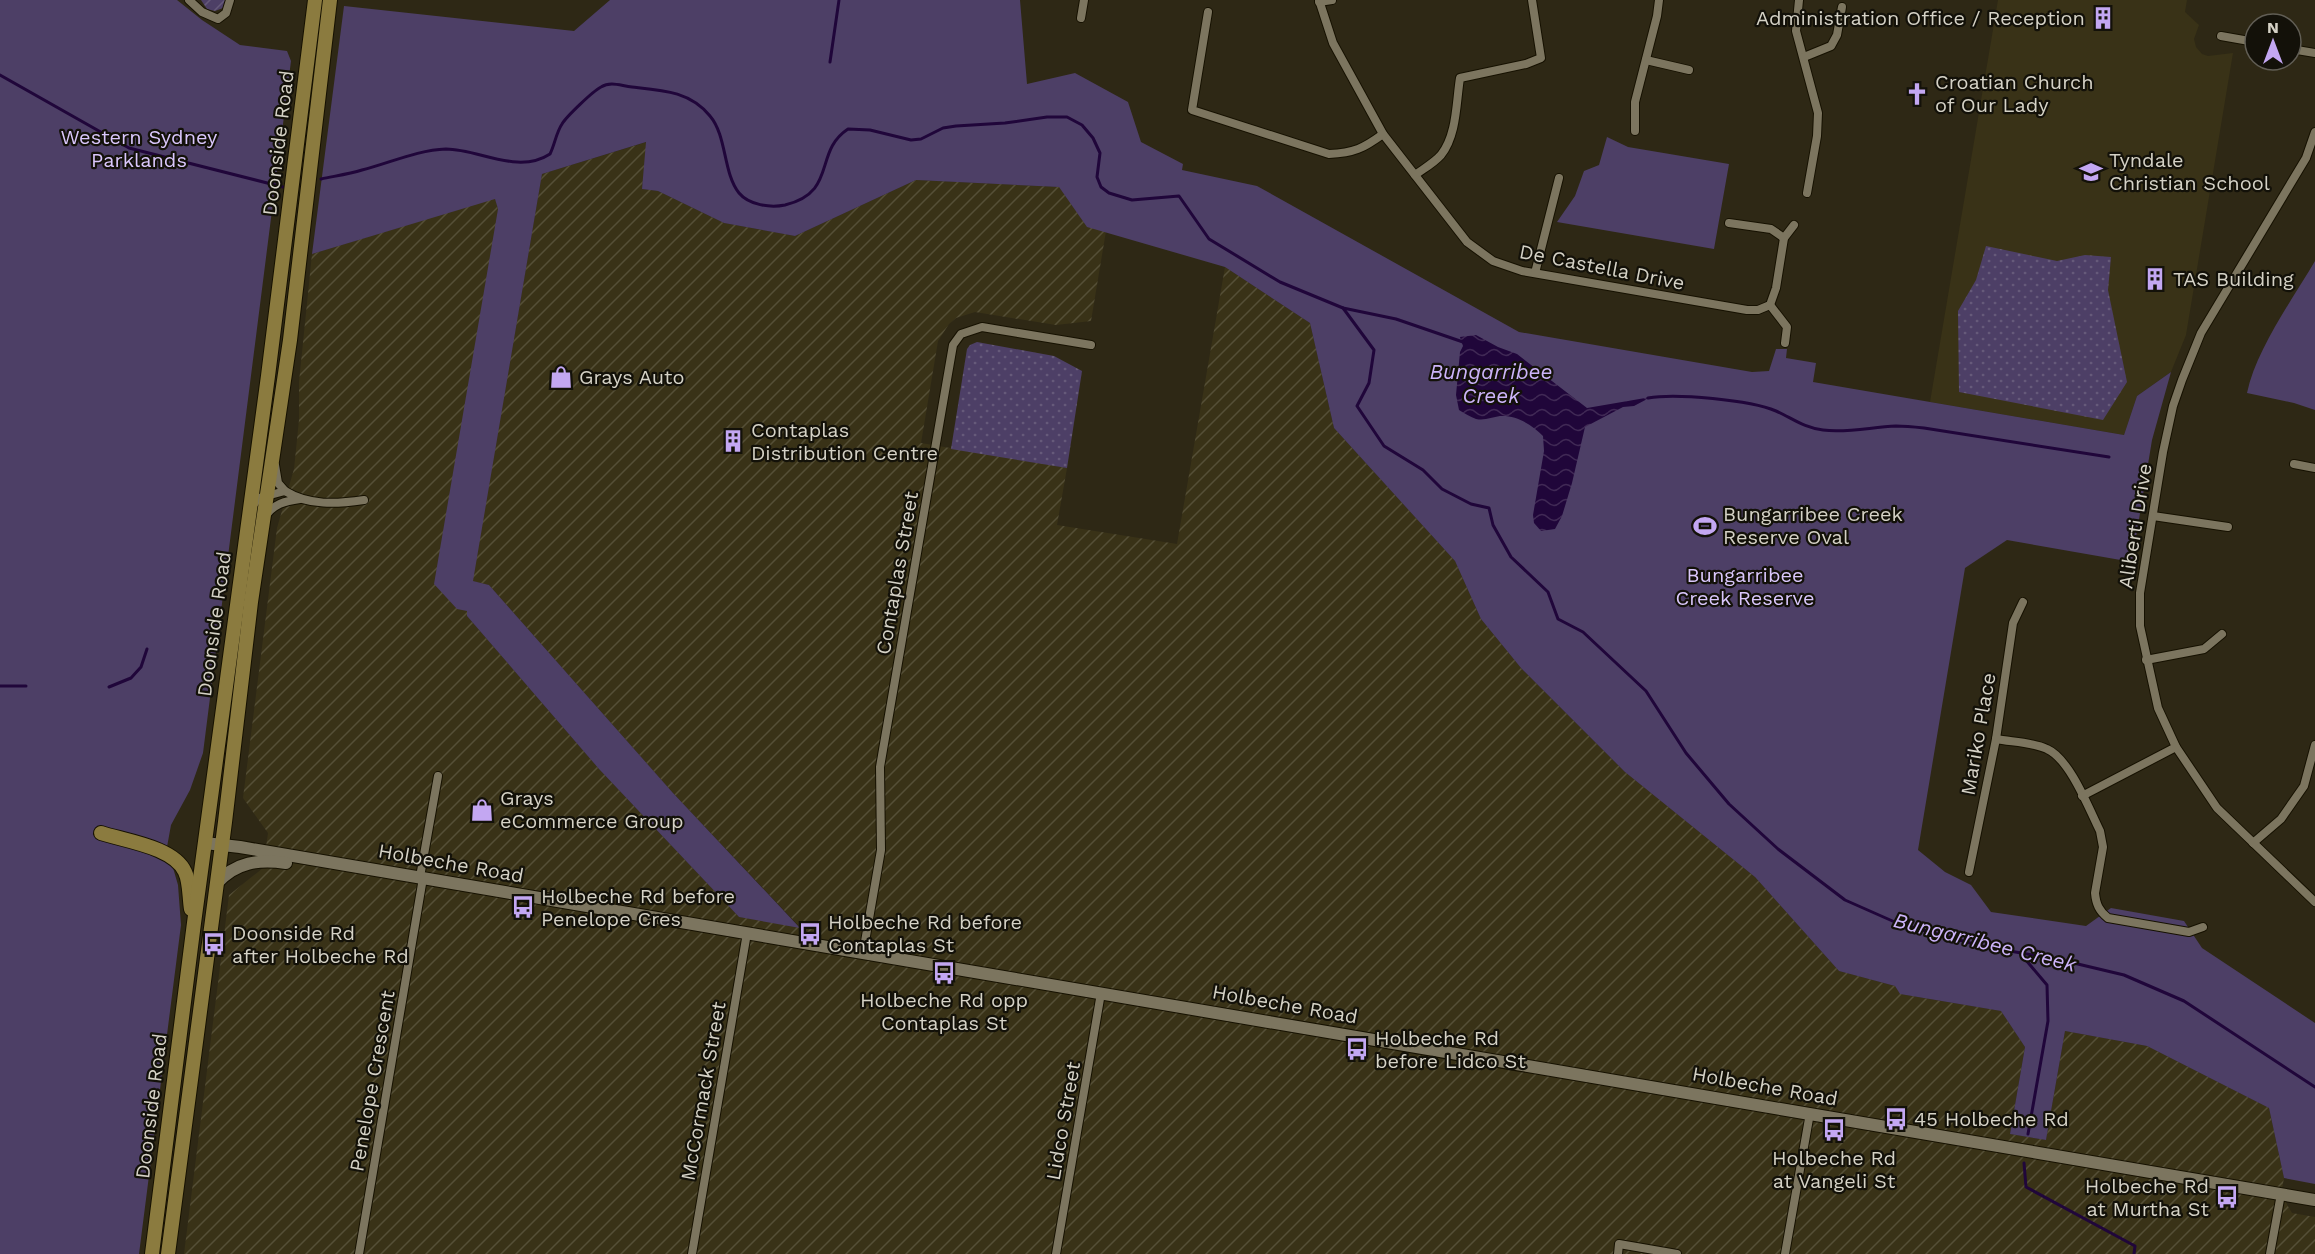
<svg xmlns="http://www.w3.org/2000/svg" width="2315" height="1254" viewBox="0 0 2315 1254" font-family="'Work Sans',sans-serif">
<defs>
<pattern id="industrial-furrows" width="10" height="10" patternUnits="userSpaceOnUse" patternTransform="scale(1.5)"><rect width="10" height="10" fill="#393217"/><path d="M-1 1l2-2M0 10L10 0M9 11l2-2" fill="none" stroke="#554f37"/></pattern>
<pattern id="grass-dots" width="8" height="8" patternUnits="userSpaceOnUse" patternTransform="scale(1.5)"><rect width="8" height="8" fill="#4d3f66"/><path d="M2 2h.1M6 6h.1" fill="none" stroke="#665a7a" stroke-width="1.8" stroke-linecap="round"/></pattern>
<pattern id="garden-furrows" width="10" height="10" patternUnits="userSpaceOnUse" patternTransform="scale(1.5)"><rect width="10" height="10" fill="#4d3f66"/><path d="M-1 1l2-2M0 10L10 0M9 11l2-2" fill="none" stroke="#665a7a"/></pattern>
<pattern id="water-waves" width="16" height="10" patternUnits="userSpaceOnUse" patternTransform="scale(1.5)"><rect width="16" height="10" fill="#20063a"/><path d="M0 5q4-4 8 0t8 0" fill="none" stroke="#402955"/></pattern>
</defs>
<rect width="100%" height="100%" fill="#2e2815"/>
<path fill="#393217" d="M1998,0H2187L2185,12L2199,25L2194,39L2196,47L2202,54L2208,56L2233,53L2186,335L2171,372L2137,396L2124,435L1930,402Z"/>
<path fill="url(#industrial-furrows)" d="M647,142L642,189L658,191L724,223L795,236L916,180L1059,187L1087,226L1106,231L1091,321L1056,325L975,312L956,318L949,324L938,341L921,443L1067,468L1057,525L1177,544L1225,267L1310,323L1334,428L1455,561L1481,619L1521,668L1625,772L1755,877L1839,971L1895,986L1900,994L2001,1011L2025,1047L2010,1134L2046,1140L2065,1031L2147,1046L2269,1108L2284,1178L2281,1194L2292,1213L2315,1217V1254H184L229,895L263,868L268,833L243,798L277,528L294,469L299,420V382L312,254L495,198L498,209L467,616L599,769L739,917L800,927L673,793L489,585L472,581L542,174Z"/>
<g fill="url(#grass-dots)">
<path d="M1986,246L2057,261L2085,255L2111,257L2108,290L2127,382L2103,420L1959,392L1958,311L1976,280Z"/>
<path d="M977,342L1054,356L1082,371L1067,468L951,449L967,349L970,345Z"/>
</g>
<g fill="#4d3f66">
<path d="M0,0H177L202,20L240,45L287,51L291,61L203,753L190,790L171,825L167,847L178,885L181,925L139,1254H0Z"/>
<path d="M610,0H1020L1027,84L1075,73L1128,102L1141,142L1183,164L1182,170L1257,186L1519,332L1752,372L1769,371L1776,349H1787L1786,358L1816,363L1813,382L2124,435L2137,396L2171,372L2152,440L2132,562L2007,540L1965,568L1918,850L1945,872L1971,885L1991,912L2086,926L2111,908L2184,921L2202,948L2315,1023V1184L2284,1178L2269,1108L2147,1046L2065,1031L2046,1140L2010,1134L2025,1047L2001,1011L1900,994L1895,986L1839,971L1755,877L1625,772L1521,668L1481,619L1455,561L1334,428L1310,323L1225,267L1087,227L1059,187L916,180L795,236L724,223L658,191L642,189L646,142L542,174L473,581L489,585L673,793L800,928L739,917L599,769L467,616V611L457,609L434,584L498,209L495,199L312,254L344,6L574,31Z"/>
<path d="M1607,137L1628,147L1729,164L1714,249L1557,222L1575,196L1584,171L1599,165Z"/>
<path d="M2315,261V410L2294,403L2247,393C2256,350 2292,300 2315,261Z"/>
</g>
<path fill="url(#garden-furrows)" d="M201,0H226L223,8L215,11L207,9Z"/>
<path fill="url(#water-waves)" d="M1476,335L1498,347L1517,354L1587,408L1651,397L1634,406L1623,407L1585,427L1572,483L1562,516L1555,529L1541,531L1534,523L1533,515L1544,451L1543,436C1532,425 1517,415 1500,416C1492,417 1485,421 1476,419C1471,417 1464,413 1459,410L1456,395L1460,352L1463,346L1460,337Z"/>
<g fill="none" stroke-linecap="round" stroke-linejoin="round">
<g stroke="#20063a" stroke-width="3">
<path d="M830,62L839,0"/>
<path d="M0,75L129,148L283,187"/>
<path d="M321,179C335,176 349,174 362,170C390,163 417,150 446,149C479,149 518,175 550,154C555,144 556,133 562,124C566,117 593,91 601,87C611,81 621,86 632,87C661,90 690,91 710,116C727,136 723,173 739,193C749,205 770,208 785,205C838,192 813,152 848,129L870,130L911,140L921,139L943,128L956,126L1005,123L1047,117H1067L1082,125L1093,138L1100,153L1097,177L1101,187L1109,193L1132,200L1179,196L1209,239L1280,282L1343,308L1374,350L1369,383L1357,406L1384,446L1423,470L1442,489L1471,504L1489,508L1493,525L1511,557L1548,592L1558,619L1583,632L1646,691L1686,753L1729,804L1778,849L1845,900L1897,923L1981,946L2061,960L2124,975L2184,1001L2315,1087"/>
<path d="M1343,308L1396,319L1463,342"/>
<path d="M1648,398C1676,393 1750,400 1776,411C1792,418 1804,428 1823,430C1848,433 1871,427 1896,426C1905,426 1915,427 1924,428L2109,457"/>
<path d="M0,686H26"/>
<path d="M109,687L131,678L141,667L147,649"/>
<path d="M2020,953L2047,985L2048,1021L2028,1134"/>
<path d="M2024,1163L2026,1187L2135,1246L2134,1254"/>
</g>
<g stroke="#161101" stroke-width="10">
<g id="street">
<path d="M189,0L202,12L218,19L226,13L230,0"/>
<path d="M1319,0L1333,43L1383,134L1467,242L1493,261L1522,271L1747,310H1758L1770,305"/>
<path d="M1799,0L1796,31L1818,113L1817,136L1807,193"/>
<path d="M1319,2L1332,0"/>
<path d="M1208,12L1192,110L1329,154C1354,153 1364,148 1383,134"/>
<path d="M1081,18L1084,0"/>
<path d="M2221,36L2255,42"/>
<path d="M2291,49L2315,53"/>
<path d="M1804,57L1831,46L1837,35L1842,7"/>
<path d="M1646,60L1689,70"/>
<path d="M1635,131V102L1657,16L1659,0"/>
<path d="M2315,132L2306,158L2201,333L2182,380L2173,406L2163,452L2140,593V626L2158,708L2176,747L2217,808L2315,902"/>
<path d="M1415,175C1423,169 1434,163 1441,155C1457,135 1456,103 1460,78L1526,64L1541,58L1532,0"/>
<path d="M1729,223L1771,229L1784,238"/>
<path d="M1535,273L1559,178"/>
<path d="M1770,305L1776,288L1784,238L1794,225"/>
<path d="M1770,305L1787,327L1785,343"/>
<path d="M2294,464L2315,468"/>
<path d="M275,465L278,483L285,491"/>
<path d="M252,506L259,498L285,491C309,506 337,504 364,500"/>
<path d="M2153,516L2228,527"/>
<path d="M265,517C273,504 285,501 300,499"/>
<path d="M2146,660L2204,649L2222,634"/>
<path d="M1996,739C2012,742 2032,742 2047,749C2070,759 2089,809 2100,831L2103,847L2095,893C2096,904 2099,911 2108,918L2189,932L2203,927"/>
<path d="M2082,796L2176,747"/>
<path d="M2253,843L2281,819L2304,786L2315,745"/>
<path d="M1969,872L1996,739L2013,623L2023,602"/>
<path d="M420,877L438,776"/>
<path d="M863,953L881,850L880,767L953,345L961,334L982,327L1091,345"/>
<path d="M359,1254L423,878"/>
<path d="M692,1254L747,933"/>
<path d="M1056,1254L1101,993"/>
<path d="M1618,1254L1619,1244L1677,1254"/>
<path d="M1785,1254L1810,1113"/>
<path d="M2270,1254L2281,1194"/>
</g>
</g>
<g stroke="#161101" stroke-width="14">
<g id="secondary">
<path d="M205,843L240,847L2315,1200"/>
<path d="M217,883C236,862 259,859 286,863"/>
</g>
</g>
<g stroke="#161101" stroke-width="16">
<g id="primary">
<path d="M101,833C125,841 174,847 185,872C190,882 189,897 191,909"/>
<path d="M152,1254L194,923L268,376L315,0"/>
<path d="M168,1254L225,822L251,602L290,340L330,0"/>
</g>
</g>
<use href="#street" stroke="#7c755f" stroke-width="8"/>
<use href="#secondary" stroke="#7c755f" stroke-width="12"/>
<use href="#primary" stroke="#8b7b3f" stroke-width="14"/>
</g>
<defs>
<g id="building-bare" transform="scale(1.8)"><path d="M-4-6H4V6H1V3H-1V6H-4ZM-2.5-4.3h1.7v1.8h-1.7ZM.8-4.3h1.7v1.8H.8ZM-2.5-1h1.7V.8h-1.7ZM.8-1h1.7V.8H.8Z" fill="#c3a7f2" stroke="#131109" stroke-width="2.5" paint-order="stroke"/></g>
<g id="church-bare" transform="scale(1.8)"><path d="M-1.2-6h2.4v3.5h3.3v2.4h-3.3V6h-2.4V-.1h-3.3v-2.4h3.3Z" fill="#c3a7f2" stroke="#131109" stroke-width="2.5" paint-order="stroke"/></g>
<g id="school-bare" transform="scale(1.8)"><path d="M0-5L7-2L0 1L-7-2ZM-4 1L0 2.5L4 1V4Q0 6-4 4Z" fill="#c3a7f2" stroke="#131109" stroke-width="2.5" paint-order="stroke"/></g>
<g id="shop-bare" transform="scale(1.8)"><path d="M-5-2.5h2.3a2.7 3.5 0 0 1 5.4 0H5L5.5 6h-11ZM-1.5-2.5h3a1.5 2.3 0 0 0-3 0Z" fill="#c3a7f2" stroke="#131109" stroke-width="2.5" paint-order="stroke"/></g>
<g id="stadium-bare" transform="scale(1.8)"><path d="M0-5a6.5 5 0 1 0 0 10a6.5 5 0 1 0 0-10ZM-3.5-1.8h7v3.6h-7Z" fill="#c3a7f2" stroke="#131109" stroke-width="2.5" paint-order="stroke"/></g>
<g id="bus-bare" transform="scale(1.8)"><path d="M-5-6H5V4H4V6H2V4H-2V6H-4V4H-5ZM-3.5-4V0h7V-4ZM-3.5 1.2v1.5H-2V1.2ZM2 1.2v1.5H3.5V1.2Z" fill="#c3a7f2" stroke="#131109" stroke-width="2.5" paint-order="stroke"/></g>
</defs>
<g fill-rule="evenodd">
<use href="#building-bare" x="2103" y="18"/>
<use href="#church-bare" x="1917" y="94"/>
<use href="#school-bare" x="2091" y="172"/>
<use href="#building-bare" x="2155" y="279"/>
<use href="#shop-bare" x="561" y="377"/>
<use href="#building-bare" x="733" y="441"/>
<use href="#stadium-bare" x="1705" y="526"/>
<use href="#shop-bare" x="482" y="810"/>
<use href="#bus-bare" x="523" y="907"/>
<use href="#bus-bare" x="810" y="934"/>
<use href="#bus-bare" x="214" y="944"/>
<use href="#bus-bare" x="944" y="973"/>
<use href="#bus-bare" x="1357" y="1049"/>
<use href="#bus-bare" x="1896" y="1119"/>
<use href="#bus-bare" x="1834" y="1130"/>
<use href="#bus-bare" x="2227" y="1197"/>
</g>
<g text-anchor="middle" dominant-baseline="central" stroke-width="4.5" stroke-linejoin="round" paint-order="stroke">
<g font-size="20" fill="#d5d2c6" stroke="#131109" text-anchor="start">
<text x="2085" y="18" text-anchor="end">Administration Office / Reception</text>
<text x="1935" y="82">Croatian Church<tspan x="1935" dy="23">of Our Lady</tspan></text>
<text x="2109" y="160">Tyndale<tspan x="2109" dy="23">Christian School</tspan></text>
<text x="2173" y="279">TAS Building</text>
<text x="579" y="377">Grays Auto</text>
<text x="751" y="430">Contaplas<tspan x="751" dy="23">Distribution Centre</tspan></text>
<text x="1723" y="514">Bungarribee Creek<tspan x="1723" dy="23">Reserve Oval</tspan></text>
<text x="500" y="798">Grays<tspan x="500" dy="23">eCommerce Group</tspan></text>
<text x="541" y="896">Holbeche Rd before<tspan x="541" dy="23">Penelope Cres</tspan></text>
<text x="828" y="922">Holbeche Rd before<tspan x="828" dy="23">Contaplas St</tspan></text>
<text x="232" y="933">Doonside Rd<tspan x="232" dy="23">after Holbeche Rd</tspan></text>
<text x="944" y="1000" text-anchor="middle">Holbeche Rd opp<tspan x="944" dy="23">Contaplas St</tspan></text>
<text x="1375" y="1038">Holbeche Rd<tspan x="1375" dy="23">before Lidco St</tspan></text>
<text x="1914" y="1119">45 Holbeche Rd</text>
<text x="1834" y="1158" text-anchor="middle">Holbeche Rd<tspan x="1834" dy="23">at Vangeli St</tspan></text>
<text x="2209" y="1186" text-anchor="end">Holbeche Rd<tspan x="2209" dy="23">at Murtha St</tspan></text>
</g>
<g font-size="20" fill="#dac7fc" stroke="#131109">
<text x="139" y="137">Western Sydney<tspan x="139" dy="23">Parklands</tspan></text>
<text x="1745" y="575">Bungarribee<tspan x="1745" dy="23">Creek Reserve</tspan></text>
</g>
<g font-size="20" fill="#d5d2c6" stroke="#131109">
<text transform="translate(278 143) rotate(-83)">Doonside Road</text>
<text transform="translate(1602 267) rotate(11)">De Castella Drive</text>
<text transform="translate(2135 526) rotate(-81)">Aliberti Drive</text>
<text transform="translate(897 573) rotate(-80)">Contaplas Street</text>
<text transform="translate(214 624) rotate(-82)">Doonside Road</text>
<text transform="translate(1978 734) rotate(-80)">Mariko Place</text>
<text transform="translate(451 863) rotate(10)">Holbeche Road</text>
<text transform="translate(1285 1004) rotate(10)">Holbeche Road</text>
<text transform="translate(372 1081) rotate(-80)">Penelope Crescent</text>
<text transform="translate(1765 1086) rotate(10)">Holbeche Road</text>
<text transform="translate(703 1091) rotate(-80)">McCormack Street</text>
<text transform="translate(151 1106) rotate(-83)">Doonside Road</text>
<text transform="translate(1063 1121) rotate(-80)">Lidco Street</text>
</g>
<g font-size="21" font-style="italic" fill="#ccb4f9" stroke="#131109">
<text x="1491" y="371">Bungarribee<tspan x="1491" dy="24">Creek</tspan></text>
<text transform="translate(1985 942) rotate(14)">Bungarribee Creek</text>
</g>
</g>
<g transform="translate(2273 42)"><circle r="28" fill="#131109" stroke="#615e55" stroke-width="1.5"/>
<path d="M0-4.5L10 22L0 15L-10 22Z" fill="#c3a7f2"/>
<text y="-9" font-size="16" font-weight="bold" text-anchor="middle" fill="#d5d2c6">N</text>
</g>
</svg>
